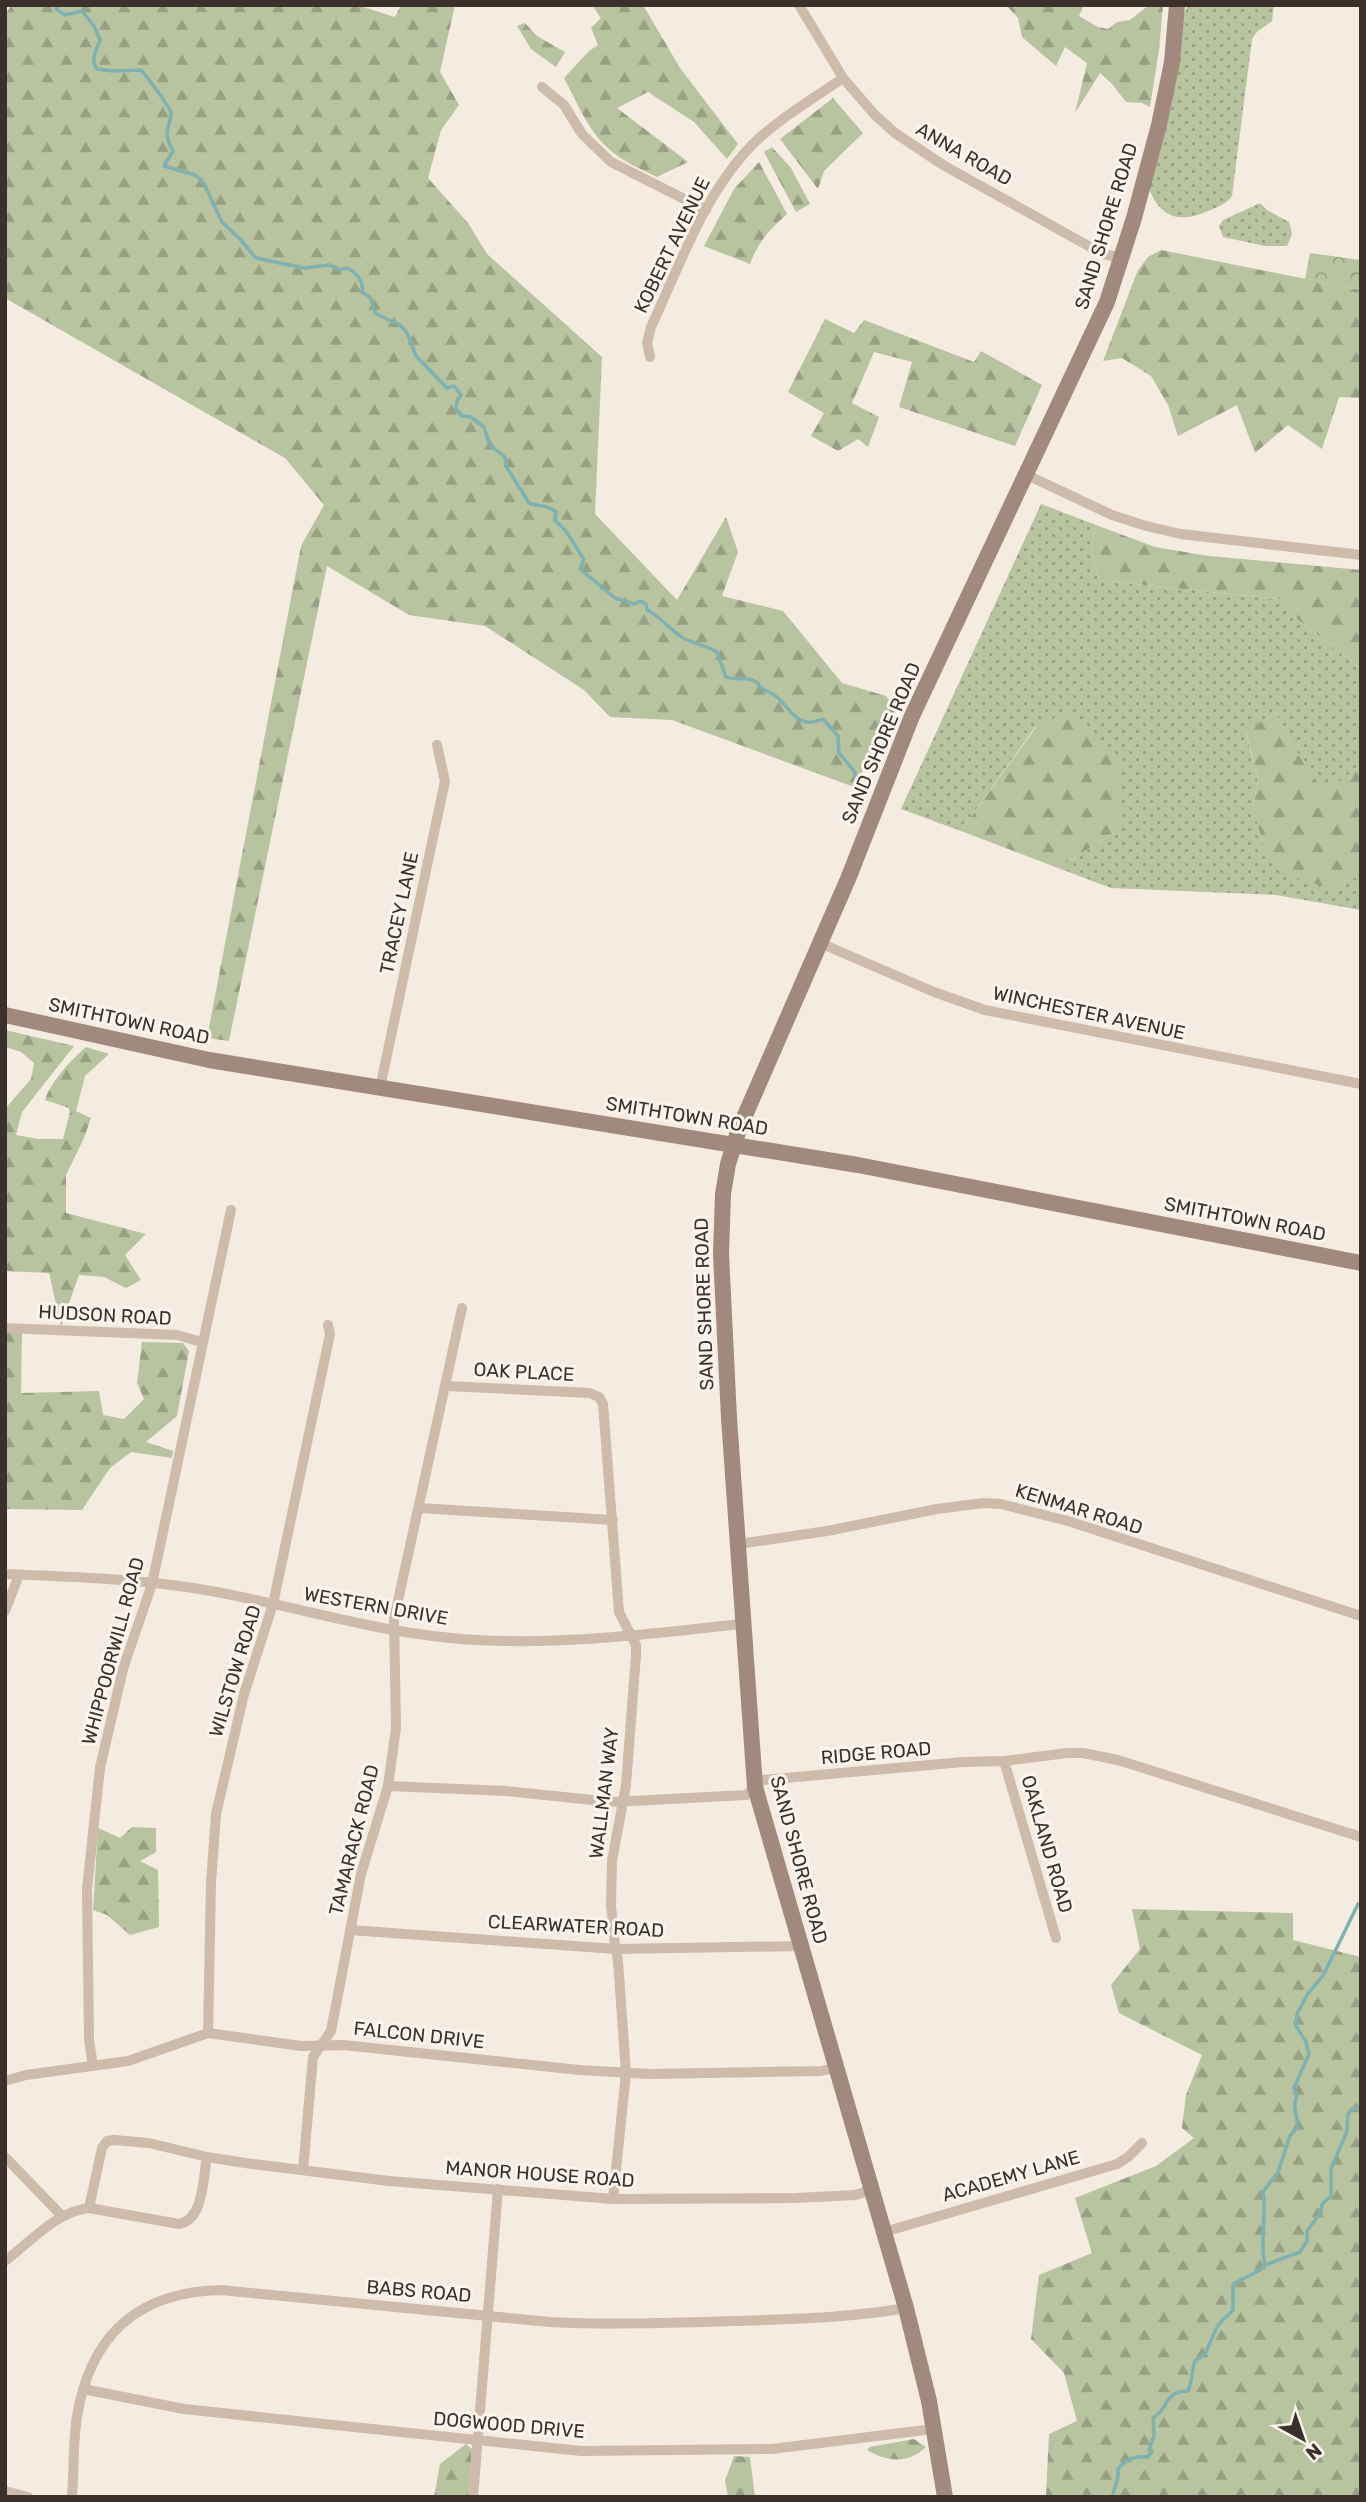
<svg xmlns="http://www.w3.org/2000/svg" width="1366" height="2502" viewBox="0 0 1366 2502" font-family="Rubik,sans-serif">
<defs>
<pattern id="grass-dots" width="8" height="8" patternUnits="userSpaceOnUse" patternTransform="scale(1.75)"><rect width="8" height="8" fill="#b8c4a0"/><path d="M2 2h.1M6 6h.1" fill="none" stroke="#97a083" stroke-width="1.8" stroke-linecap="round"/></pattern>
<pattern id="forest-firs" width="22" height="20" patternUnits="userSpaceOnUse" patternTransform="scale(1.75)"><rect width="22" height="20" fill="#b8c4a0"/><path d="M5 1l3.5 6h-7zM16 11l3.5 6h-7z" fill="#97a083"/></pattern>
<pattern id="park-crowns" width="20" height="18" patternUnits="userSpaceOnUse" patternTransform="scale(1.75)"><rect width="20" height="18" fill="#b8c4a0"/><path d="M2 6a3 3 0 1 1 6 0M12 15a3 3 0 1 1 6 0" fill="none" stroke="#97a083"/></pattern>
</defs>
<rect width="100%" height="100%" fill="#f4ebe1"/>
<g fill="url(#grass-dots)">
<path d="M1188,5H1274L1272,21L1257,32L1252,39L1232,196C1226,204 1218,207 1208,211C1181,223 1161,219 1149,189L1171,105L1183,16Z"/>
<path d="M1260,203L1267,210L1289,222L1292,234L1287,246H1265L1223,237L1219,226L1223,220Z"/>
<path d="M1041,504L1096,525L1091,551L1099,580L1286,600L1296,618L1361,669V765L1325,794L1295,750L1275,713L1246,732L1258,779L1253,808L1331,888L1361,875V910L1276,895L1111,888L1058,868L1118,830L1035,727L961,831L901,809Z"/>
</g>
<g fill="url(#forest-firs)">
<path d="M11,5H357L395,17L401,5H455L440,72L459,105L441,130L428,178L468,223L487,254L602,357L595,514L677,600L726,517L738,552L722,596L783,611L842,683L886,696L896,710L854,787L672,720L610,717L584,690L485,626L409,615L327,566L229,1041L207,1038L301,546L324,505L285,458L5,298V16Z"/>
<path d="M592,5H643L680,68L738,144L727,159L694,122L648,92L617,108L688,162L657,177C641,169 623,162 609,149C588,131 577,102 564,78L589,51L598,45L591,28L601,18Z"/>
<path d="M1006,5H1084L1079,16L1098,27L1108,29L1117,22L1130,20L1149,5H1163L1159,50L1150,107L1142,103L1126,102L1112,84L1100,73L1075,113L1087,63L1065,47L1056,66L1022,37L1018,18Z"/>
<path d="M525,23L537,36L565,52L556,67L531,49L517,26Z"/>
<path d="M833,98L863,133L824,171L818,189L780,139Z"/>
<path d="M772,147L791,168L810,204L796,212L764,152Z"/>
<path d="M759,162L787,214C770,229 758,242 750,264L704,246L734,189Z"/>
<path d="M1161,250L1361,290V398L1339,397L1322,449L1288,425L1255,453L1237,405L1178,436L1168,405L1151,376L1122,358L1103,361L1138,270L1148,257Z"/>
<path d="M825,319L854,333L864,320L974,362L981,351L1042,385L1015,446L899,407L912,362L874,352L852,403L879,417L868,447L858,439L838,451L811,436L824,413L788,392Z"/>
<path d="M1096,525L1155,547L1209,556L1361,570V669L1296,618L1286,600L1099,580L1091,551Z"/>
<path d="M1068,711L1119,768L1118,830L1058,868L961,831L1036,727Z"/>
<path d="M1275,713L1295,750L1325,793L1361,765V875L1331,888L1300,880L1266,855L1253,808L1258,779L1246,731Z"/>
<path d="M5,1030L74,1046L22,1112L16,1135L38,1139H63L70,1112L69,1108L45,1100C52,1080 70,1061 86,1047L109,1054L85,1076L76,1111L91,1118L84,1138L66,1175V1213L146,1234L125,1255L141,1280L126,1288L104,1277L79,1275L61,1326L49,1273L5,1271V1109L31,1079L34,1063L21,1052L5,1047Z"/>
<path d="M22,1331L21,1393L99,1391L103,1415L124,1419L144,1399L137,1383L142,1342L183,1343L189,1351L177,1416L146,1442L173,1451L172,1458L131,1452L110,1468L82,1510L5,1509V1332Z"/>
<path d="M132,1827L156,1828V1852L140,1861L158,1870L159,1927L130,1935L107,1915L93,1910L98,1828L120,1838Z"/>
<path d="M1132,1909L1293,1913V1940L1361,1957V2497H1020L1046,2495L1049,2434L1077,2421L1064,2373L1031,2339L1039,2275L1092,2253L1075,2198L1156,2166L1194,2138L1182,2128L1186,2095L1202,2055L1119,2013L1111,1985L1140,1949Z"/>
<path d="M914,2439L926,2447C908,2464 887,2462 867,2450L870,2447Z"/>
<path d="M466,2444L472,2449L468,2497H434L440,2464Z"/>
<path d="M734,2456L750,2457L755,2497H728L725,2481Z"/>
</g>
<path fill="url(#park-crowns)" d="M1310,253L1361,260V290L1305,279Z"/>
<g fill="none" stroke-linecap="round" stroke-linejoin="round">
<g stroke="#7fb0b2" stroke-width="3.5">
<path d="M58,5L56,9L65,15L82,11L94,26L100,40C96,51 90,59 97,69L113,71L141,70C146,75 171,109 171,113C169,134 162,129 173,151L164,166L195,175L200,179L205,186L222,222L240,239L256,258L304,268L330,265L339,270L347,268C356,273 364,281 362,292L370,297L376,314L400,325L407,333L416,356L447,388L454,386L461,395L457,401L456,409L462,416L471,417L484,427C490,448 489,444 505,457L506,466L529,503C538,507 547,504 556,512L555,521C568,529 574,546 584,559L580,569L615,598L634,604L640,601L646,604L647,610C662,617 670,631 685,639C696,644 707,646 717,652L726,677C735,681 746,676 754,681C764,686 753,682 762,688C767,692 772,693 777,697C792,710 797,730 823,719L838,736L839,753L854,771L859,786"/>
<path d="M1265,2265L1300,2252L1307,2241V2231L1321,2212L1322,2204L1331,2196V2169L1347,2131L1348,2114L1352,2109L1361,2108"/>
<path d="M1112,2497L1118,2477V2469C1127,2458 1134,2456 1148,2457L1152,2451L1149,2450L1154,2436L1153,2418C1171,2406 1163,2392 1188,2391C1193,2381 1191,2371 1195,2361L1205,2354L1218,2325L1233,2310V2284L1260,2270L1265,2265C1259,2240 1267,2216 1263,2192L1278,2172L1290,2136L1297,2128C1299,2114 1291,2110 1297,2095L1294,2088L1309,2054L1306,2042L1296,2026L1297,2014L1307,1995L1324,1974L1358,1904"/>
</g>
<g stroke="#cdbbac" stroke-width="10">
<path d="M799,5L843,78L874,114L895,133L943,165L1103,254L1122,258"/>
<path d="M542,87L564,105L582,134L611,162L706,210"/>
<path d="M650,357L647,343L651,327C680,265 704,194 752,145C778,119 813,99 843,78"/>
<path d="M1027,475L1112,515L1146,526L1181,534L1361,555"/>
<path d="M820,943L934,992L985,1010L1361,1084"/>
<path d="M380,1088L445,781L437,745"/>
<path d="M5,1328L177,1335L202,1342"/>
<path d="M446,1386L590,1393L599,1397L603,1404L619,1612L636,1645V1655L626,1785L612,1861L611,1905L614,1938L618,1961L626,2073L613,2199"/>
<path d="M419,1508L613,1520"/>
<path d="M739,1544L827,1531L937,1509L983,1503L1001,1504L1068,1521L1361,1616"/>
<path d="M5,1574C74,1577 144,1579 211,1591C300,1607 387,1636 478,1640C566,1645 654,1633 742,1624"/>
<path d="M5,1611L19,1575"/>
<path d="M1004,1761L1056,1938"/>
<path d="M388,1786L506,1791L612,1802L746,1795L763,1780L963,1762L1004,1761L1067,1753H1083L1118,1760L1361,1837"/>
<path d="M350,1930L616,1949L801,1946"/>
<path d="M208,2033L211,1883L216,1814L244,1694L273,1604L330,1334L328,1325"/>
<path d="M93,2066L89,2040L87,1889L100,1768L123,1669L152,1584L231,1210"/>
<path d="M5,2081L26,2075L128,2061L208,2033L301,2046L343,2045L580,2070L650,2074L821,2071L837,2067"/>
<path d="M5,2157L62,2216"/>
<path d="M303,2170L313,2057L331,2031L361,1874L388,1786L396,1728L394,1619L462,1308"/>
<path d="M89,2208L102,2148L107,2141L114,2140L149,2143L207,2157L245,2163L389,2181L613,2199L796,2198L855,2195L871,2190"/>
<path d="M884,2232L1117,2164L1128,2157L1142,2143"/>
<path d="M5,2261C32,2241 55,2212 89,2208L179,2224C204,2220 203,2177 207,2157"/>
<path d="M83,2389L184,2409L581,2451L772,2449L933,2429"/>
<path d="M5,2491L28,2497"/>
<path d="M72,2497C74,2470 73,2442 77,2416C91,2334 138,2292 221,2290L550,2322C612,2325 673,2323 734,2321C792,2319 849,2318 906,2308"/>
<path d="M473,2497L498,2189"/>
</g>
<g stroke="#a18a7d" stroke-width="16">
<path d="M5,1015L209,1060L858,1165L1361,1263"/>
<path d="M945,2497L929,2401L906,2308L755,1787L729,1418L721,1254L723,1194L728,1164L739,1129L848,879L912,716L1107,302L1134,218L1159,125L1172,62L1177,5"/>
</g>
</g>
<g text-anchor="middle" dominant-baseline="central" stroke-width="6" stroke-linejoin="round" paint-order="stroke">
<g font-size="19" fill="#3b302b" stroke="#fbf5ee">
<text transform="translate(964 154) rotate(30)">ANNA ROAD</text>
<text transform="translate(1106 226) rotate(-73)">SAND SHORE ROAD</text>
<text transform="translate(672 245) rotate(-64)">KOBERT AVENUE</text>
<text transform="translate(881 743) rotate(-67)">SAND SHORE ROAD</text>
<text transform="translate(399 913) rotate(-78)">TRACEY LANE</text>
<text transform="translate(1089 1013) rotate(12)">WINCHESTER AVENUE</text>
<text transform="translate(129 1021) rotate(12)">SMITHTOWN ROAD</text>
<text transform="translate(687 1116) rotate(9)">SMITHTOWN ROAD</text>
<text transform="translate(1245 1219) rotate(11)">SMITHTOWN ROAD</text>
<text transform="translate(704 1304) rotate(-92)">SAND SHORE ROAD</text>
<text transform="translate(105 1315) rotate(3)">HUDSON ROAD</text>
<text transform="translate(524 1372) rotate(3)">OAK PLACE</text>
<text transform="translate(1079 1509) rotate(17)">KENMAR ROAD</text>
<text transform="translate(376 1606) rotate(10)">WESTERN DRIVE</text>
<text transform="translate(113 1651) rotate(-75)">WHIPPOORWILL ROAD</text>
<text transform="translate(235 1671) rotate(-73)">WILSTOW ROAD</text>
<text transform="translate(876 1753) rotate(-5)">RIDGE ROAD</text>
<text transform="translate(604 1793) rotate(-83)">WALLMAN WAY</text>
<text transform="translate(354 1840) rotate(-76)">TAMARACK ROAD</text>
<text transform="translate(1047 1844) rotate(74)">OAKLAND ROAD</text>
<text transform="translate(799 1860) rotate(75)">SAND SHORE ROAD</text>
<text transform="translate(576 1926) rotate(3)">CLEARWATER ROAD</text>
<text transform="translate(419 2035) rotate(6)">FALCON DRIVE</text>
<text transform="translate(540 2174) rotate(4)">MANOR HOUSE ROAD</text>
<text transform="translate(1011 2176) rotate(-16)">ACADEMY LANE</text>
<text transform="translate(419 2291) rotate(5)">BABS ROAD</text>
<text transform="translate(509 2425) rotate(5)">DOGWOOD DRIVE</text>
</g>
</g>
<rect width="1366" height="2502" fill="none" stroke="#3b302b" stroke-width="14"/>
<g transform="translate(1303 2439) rotate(140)" stroke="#fbf5ee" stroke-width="5" paint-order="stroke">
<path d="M0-5L12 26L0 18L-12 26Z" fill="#3b302b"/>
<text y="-10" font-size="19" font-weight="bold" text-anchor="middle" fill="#3b302b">N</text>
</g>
</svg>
